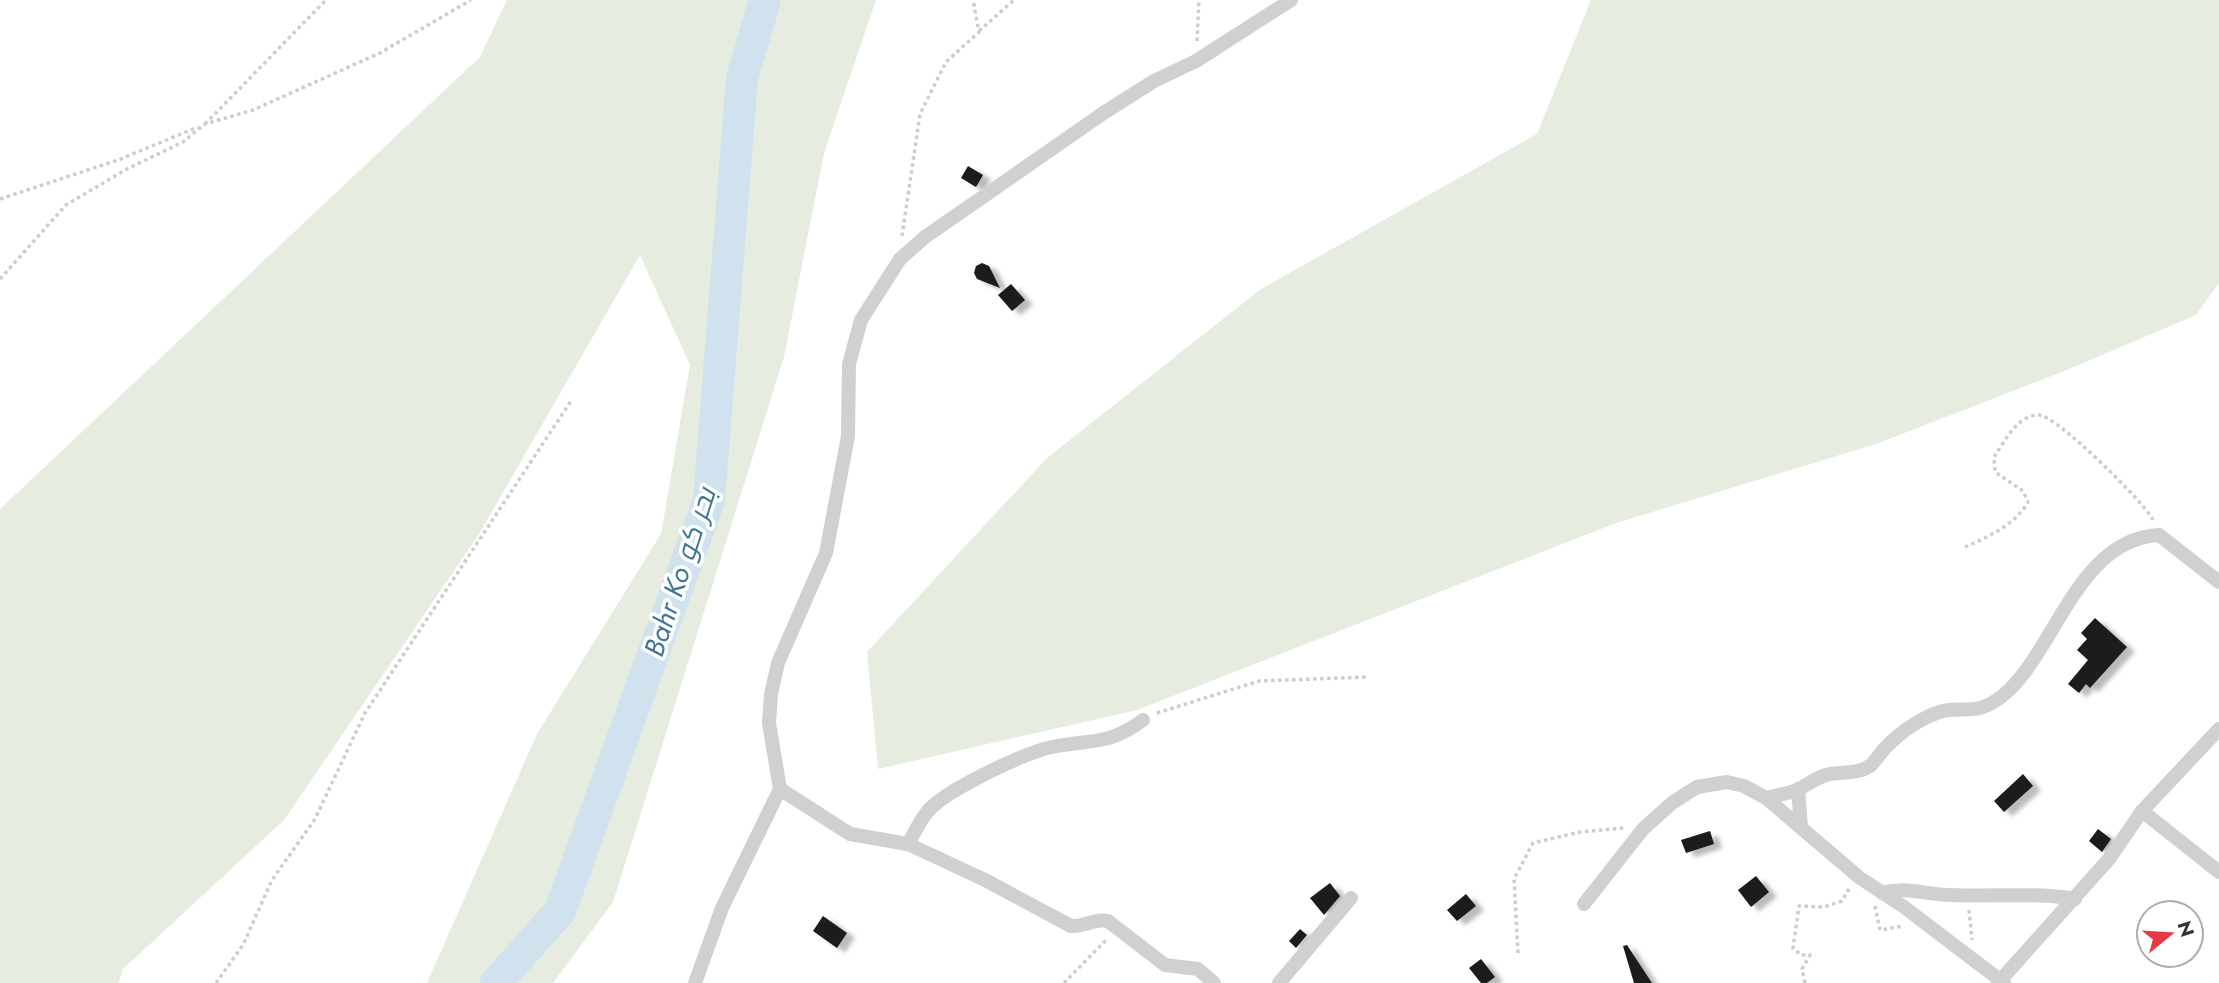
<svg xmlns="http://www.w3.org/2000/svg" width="2219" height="983" viewBox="0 0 2219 983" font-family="Jost,Cairo,sans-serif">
<defs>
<filter id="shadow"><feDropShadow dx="8" dy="4.5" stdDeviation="2" flood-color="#0004"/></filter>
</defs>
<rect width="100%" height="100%" fill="#fff"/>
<g fill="#e6ecdf">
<path d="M507,0H876L824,153L784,357L613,902L553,983H427L537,734L661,534L690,365L640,255L479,534L284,820L122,970L119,983H0V509L480,57Z"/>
<path d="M1591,0H2219V283L2196,315L2062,372L1876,444L1616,523L1137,710L878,769L867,652L1047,458L1261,289L1537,134Z"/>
</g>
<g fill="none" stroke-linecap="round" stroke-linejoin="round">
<path stroke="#cfe2ee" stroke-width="32" d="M496,983L560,911L709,500L742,78L765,0"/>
</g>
<g fill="#1a1a1a" filter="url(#shadow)">
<path d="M968,166L983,175L976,187L961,178Z"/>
<path d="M982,263L989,266L1000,288L977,279L974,273L976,266Z"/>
<path d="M1011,284L1025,300L1012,311L998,295Z"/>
<path d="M2095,618L2127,647L2090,688L2086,684L2079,693L2068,684L2088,660L2077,650L2087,639L2081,633Z"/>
<path d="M2023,774L2033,786L2004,812L1994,801Z"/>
<path d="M2098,829L2111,839L2102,852L2089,841Z"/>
<path d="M1710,831L1714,844L1686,853L1681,840Z"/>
<path d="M1756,876L1769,892L1751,907L1738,890Z"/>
<path d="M1330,883L1340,896L1324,915L1310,898Z"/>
<path d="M1466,894L1476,906L1457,921L1447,910Z"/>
<path d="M823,916L847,933L837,948L813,931Z"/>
<path d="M1300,929L1307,935L1296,948L1289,941Z"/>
<path d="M1627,945L1652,983H1634L1623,946Z"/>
<path d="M1481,959L1495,977L1487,983H1481L1469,968Z"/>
</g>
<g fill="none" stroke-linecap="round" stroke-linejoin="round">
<g stroke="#cdcdcd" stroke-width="3.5" stroke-dasharray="3.5 3.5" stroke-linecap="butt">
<path d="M979,31L1014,0"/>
<path d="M1197,41L1199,0"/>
<path d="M205,124L326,0"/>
<path d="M0,199L118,160L198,127"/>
<path d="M902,236L920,114L946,62L979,32L973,0"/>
<path d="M0,279L66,205L127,169L183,142L205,124L253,110L380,53L471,0"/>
<path d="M1965,547C1988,537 2015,525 2028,502L2023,491L1995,472L1994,457C2005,441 2017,415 2039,415C2056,415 2145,503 2153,520"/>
<path d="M1157,713L1259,681L1367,677"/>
<path d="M1875,906L1880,930L1903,926"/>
<path d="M1969,910L1972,940"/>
<path d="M1518,953L1514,879L1533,843L1580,832L1624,828"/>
<path d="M216,983L243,945L272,880L315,819L365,713L571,401"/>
<path d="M1064,983L1108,938"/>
<path d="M1805,983L1802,969L1810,955H1801L1793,948L1799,906L1824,907L1842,901L1849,889"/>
</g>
<g stroke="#d0d0d0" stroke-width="14">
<path d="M780,789L850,834L908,844L985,880L1071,926C1084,927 1095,918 1108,921L1165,965L1198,969L1214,983"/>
<path d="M1798,789L1801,827"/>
<path d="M1766,798C1776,795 1787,794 1797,790C1808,785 1817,776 1830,774C1843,772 1860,774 1871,765C1877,759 1882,751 1888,745C1899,734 1913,724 1927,717C1962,699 1973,724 2009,690C2057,644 2080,539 2159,535L2219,582"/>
<path d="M2142,811L2219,872"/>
<path d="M908,844C914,834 920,820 928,811C946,790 1024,753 1052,747C1091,739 1108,746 1143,720"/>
<path d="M1882,893C1907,886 1926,895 1951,895C1992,897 2033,892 2075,899"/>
<path d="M1584,904L1643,829L1672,803L1697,787L1727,782L1744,786L1766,798L1860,878L1904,907L2004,983"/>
<path d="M695,983L722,908L780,789L769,723L771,694L778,663L826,553L848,436L849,364L861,320L900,259L925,237L1105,112L1154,81L1196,61L1291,0"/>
<path d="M1279,983L1351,898"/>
<path d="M1998,983L2109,859L2142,811L2219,729"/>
</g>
</g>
<g text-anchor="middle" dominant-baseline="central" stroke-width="7" stroke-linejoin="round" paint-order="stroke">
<g font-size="28" font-style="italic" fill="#3f7597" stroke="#fff">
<text transform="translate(680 572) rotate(-72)">Bahr Ko بحر كو</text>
</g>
</g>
<g transform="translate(2170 934) rotate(72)"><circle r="33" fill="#ffffff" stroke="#adadad" stroke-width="2"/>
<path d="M0-5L12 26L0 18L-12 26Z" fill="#e63946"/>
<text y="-10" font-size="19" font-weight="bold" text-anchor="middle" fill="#333333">N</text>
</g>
</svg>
